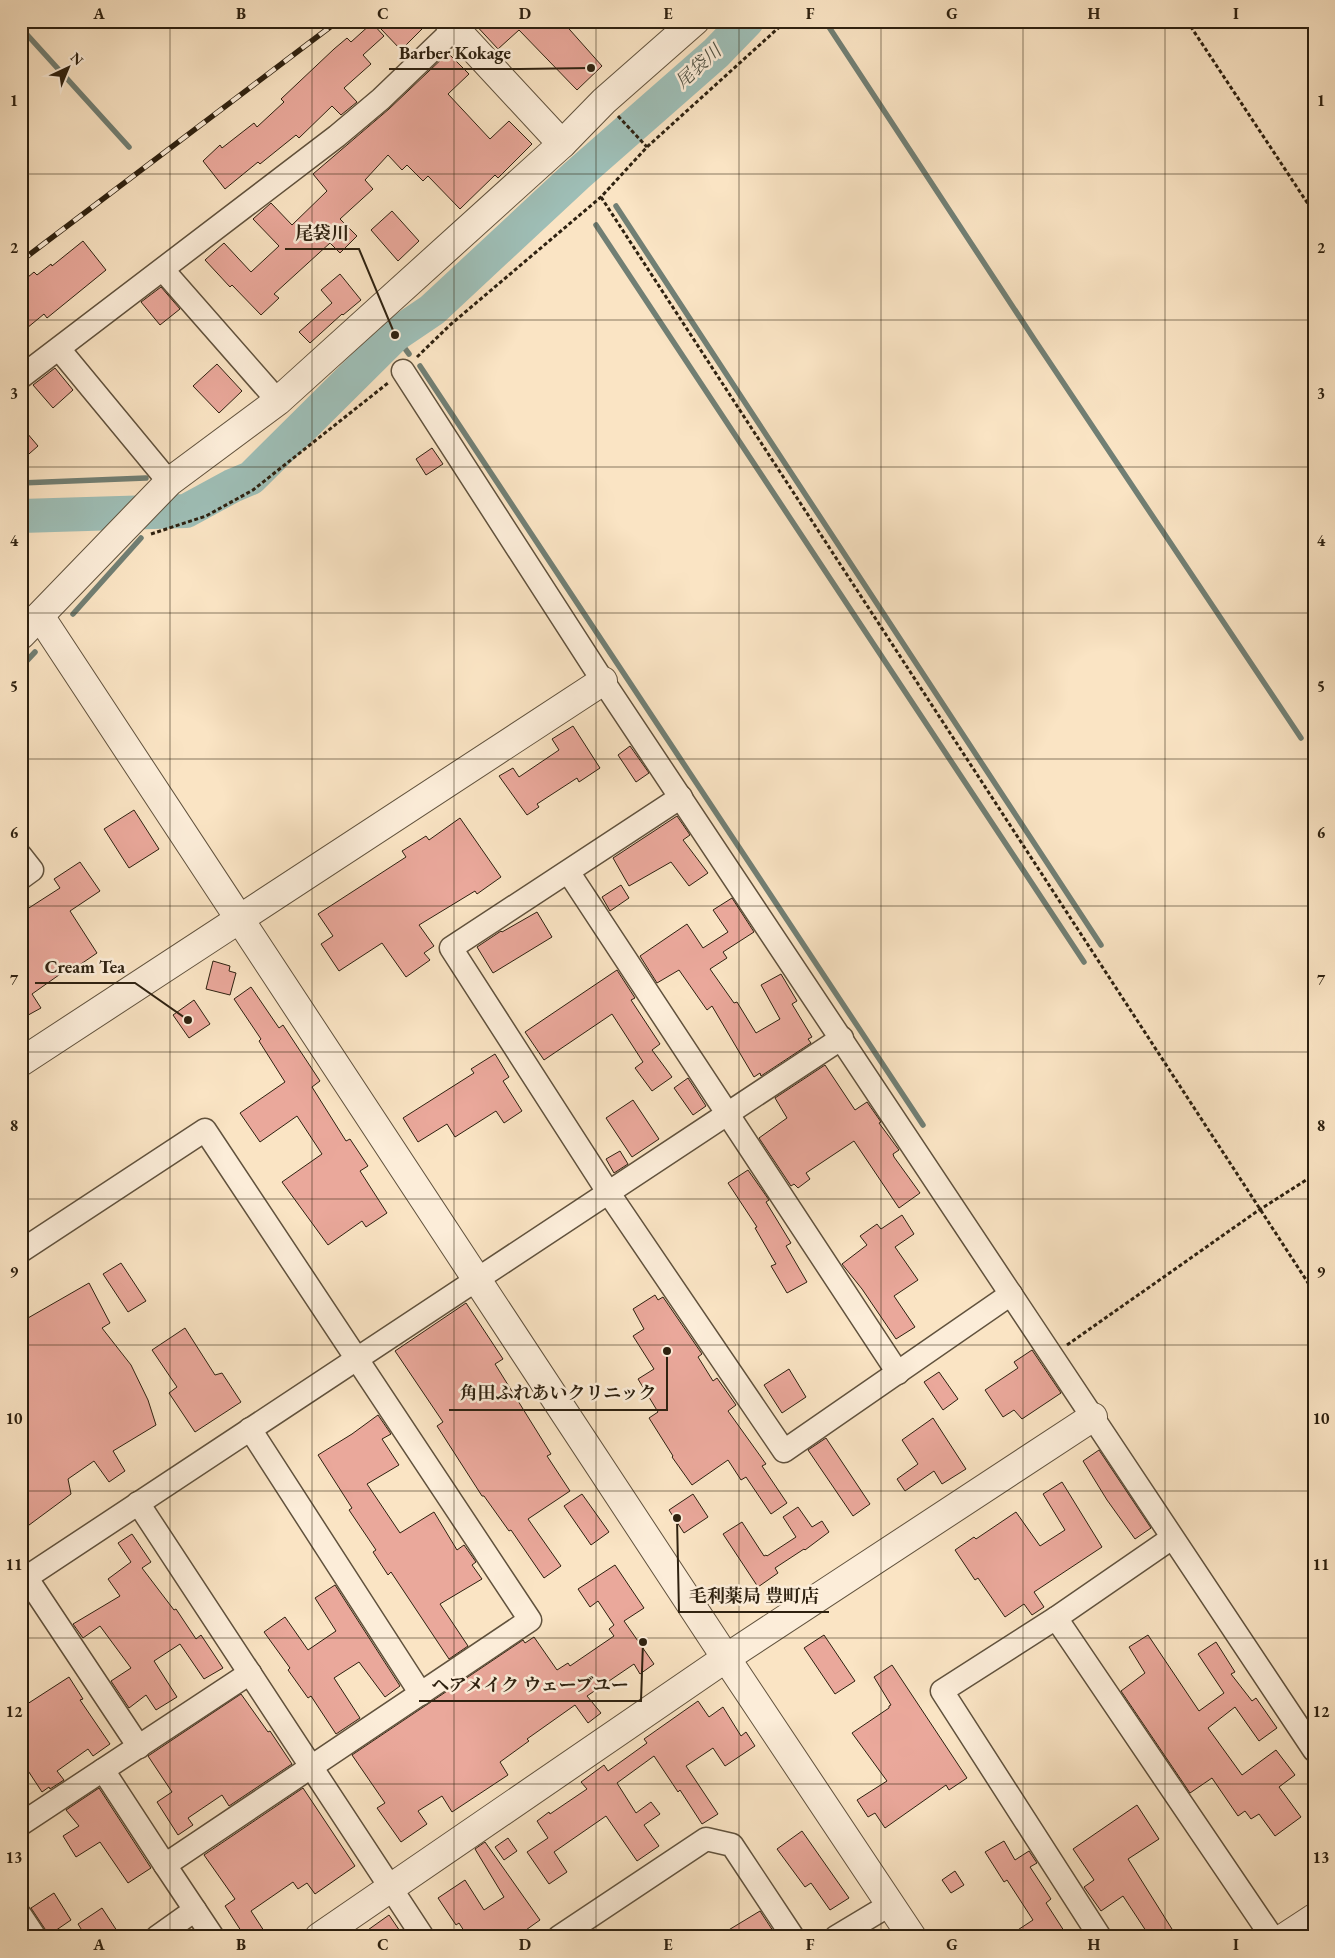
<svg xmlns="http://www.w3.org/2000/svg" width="1335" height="1958" viewBox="0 0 1335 1958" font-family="'EB Garamond','Noto Serif JP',serif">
<rect width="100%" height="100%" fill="#fae4c4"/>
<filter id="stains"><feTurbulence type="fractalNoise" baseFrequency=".004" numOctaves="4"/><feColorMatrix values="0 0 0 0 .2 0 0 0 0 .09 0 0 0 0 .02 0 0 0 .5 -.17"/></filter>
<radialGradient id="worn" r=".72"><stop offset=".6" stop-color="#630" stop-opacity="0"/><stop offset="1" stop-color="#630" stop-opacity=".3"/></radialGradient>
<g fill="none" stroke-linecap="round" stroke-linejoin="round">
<g stroke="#717f74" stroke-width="5.5">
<path d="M825,21L1034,339L1301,738"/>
<path d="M21,28L129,147"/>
<path d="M616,206L1101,945"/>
<path d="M596,225L1084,962"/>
<path d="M395,335L409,354"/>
<path d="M420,366L923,1125"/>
<path d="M21,483L146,478"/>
<path d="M153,524L165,512"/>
<path d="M73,614L141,538"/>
<path d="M21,667L35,652"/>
</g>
<path stroke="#9ebeb6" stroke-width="34" d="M21,516L186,511L232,486L251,478L395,335L432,310L577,175L716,53L747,21"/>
</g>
<g fill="#eaa89b" stroke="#2e2110">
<path d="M389,21H430L401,50L381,29Z"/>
<path d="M472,21H562L602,66L577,90L519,30L498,49Z"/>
<path d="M372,23L384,36L363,55L371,64L344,88L357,102L341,115L332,106L299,138L296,135L260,164L258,162L225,189L203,161L220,145L222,148L254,123L257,127L284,102L281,99L334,49L347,38L351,42Z"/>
<path d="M448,53L469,74L448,94L490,139L509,121L532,144L498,178L495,175L460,209L428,176L423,181L407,165L402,170L388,155L365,180L373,189L340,219L357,236L340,253L330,243L274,294L279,298L261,315L232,285L230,287L205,260L224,243L251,272L279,246L253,219L271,203L292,225L327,191L313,174L389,109Z"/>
<path d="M392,211L419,241L398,261L371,230Z"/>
<path d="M83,241L106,270L47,318L44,314L21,333V283L34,272L37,275L51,264L52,266Z"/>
<path d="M340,274L361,300L343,315L342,314L310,343L299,332L332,303L321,290Z"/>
<path d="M161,287L180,309L160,325L141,302Z"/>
<path d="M217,364L242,391L219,413L193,386Z"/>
<path d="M55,368L73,390L53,408L33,385Z"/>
<path d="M21,426L38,446L21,461Z"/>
<path d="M432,448L443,464L426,475L416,459Z"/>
<path d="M573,726L600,768L579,782L577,778L537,804L539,807L527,815L499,776L513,768L519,777L559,750L552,739Z"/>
<path d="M630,746L649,773L636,782L618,755Z"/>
<path d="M134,810L159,849L129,868L104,829Z"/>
<path d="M677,816L690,835L683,840L708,873L689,886L671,862L629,886L613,858Z"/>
<path d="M460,818L501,877L477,894L475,891L419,925L434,946L424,953L430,960L406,977L382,943L339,971L321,944L333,936L318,914L406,857L402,851L426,836L429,840Z"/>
<path d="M80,862L100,891L70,911L97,953L78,966L76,963L32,994L41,1008L21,1019V913L60,888L54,879Z"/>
<path d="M621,885L629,898L610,911L602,897Z"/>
<path d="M732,898L754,932L723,952L727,958L710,969L734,1003L737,1002L756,1033L780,1019L761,985L781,974L797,1001L792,1004L812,1037L808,1039L811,1043L761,1076L760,1073L754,1077L712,1006L707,1010L679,970L657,983L640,956L687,924L703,948L728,932L713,910Z"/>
<path d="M537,912L552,937L493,973L477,947L501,931L502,932Z"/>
<path d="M213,961L230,966L229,971L236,973L230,995L206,989Z"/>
<path d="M617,970L635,998L631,1000L660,1044L652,1050L672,1077L652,1091L635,1068L643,1062L612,1014L544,1060L525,1032Z"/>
<path d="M251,987L279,1028L283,1025L320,1081L312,1087L346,1141L350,1139L368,1166L360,1171L387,1213L366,1227L362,1221L328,1245L282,1182L322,1154L297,1116L260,1142L240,1113L285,1082L259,1041L261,1039L234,999Z"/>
<path d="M194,1000L210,1024L189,1038L173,1015Z"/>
<path d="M495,1054L509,1077L503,1081L522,1111L504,1123L496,1111L455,1137L447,1124L418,1142L403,1118L474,1073L471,1069Z"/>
<path d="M825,1065L855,1110L867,1102L881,1122L879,1123L899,1150L893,1154L894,1157L920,1193L899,1208L854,1141L806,1173L810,1179L798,1188L794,1184L791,1186L759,1138L787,1118L775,1098Z"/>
<path d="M688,1078L706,1106L693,1115L674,1088Z"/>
<path d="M633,1100L659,1139L632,1157L606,1118Z"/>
<path d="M620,1151L628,1164L614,1173L606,1159Z"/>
<path d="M748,1170L769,1200L766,1202L791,1243L786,1246L807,1282L787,1293L771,1266L776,1264L755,1228L757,1227L728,1183Z"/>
<path d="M902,1215L914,1234L895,1247L918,1280L894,1296L915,1327L896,1339L862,1289L842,1264L867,1245L860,1236L877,1224L881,1229Z"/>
<path d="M121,1263L146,1301L128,1312L103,1274Z"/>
<path d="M89,1283L110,1323L102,1328L131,1365L148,1400L156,1425L113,1451L125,1471L109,1482L94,1461L68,1479L71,1494L21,1531V1322Z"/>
<path d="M655,1295L658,1300L663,1297L702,1354L698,1357L713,1381L717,1378L736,1405L728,1411L766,1464L762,1466L787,1503L771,1514L746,1477L741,1480L728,1460L692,1485L672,1457L673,1456L649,1418L658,1412L638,1379L654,1369L633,1336L644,1329L633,1309Z"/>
<path d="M466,1303L503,1359L495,1364L551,1454L547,1456L570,1491L528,1519L561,1566L544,1578L511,1530L509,1531L484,1496H482L437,1426L443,1422L395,1351Z"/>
<path d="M185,1328L215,1375L222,1373L241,1402L195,1432L169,1393L177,1387L152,1350Z"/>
<path d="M1032,1350L1061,1393L1022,1419L1014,1410L1003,1417L985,1390L1018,1368L1014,1362Z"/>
<path d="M789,1369L806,1397L782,1413L764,1385Z"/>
<path d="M939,1372L958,1399L943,1410L924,1382Z"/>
<path d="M378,1415L391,1434L382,1439L399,1465L367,1484L400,1533L434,1512L457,1550L464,1545L476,1562L472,1565L482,1579L440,1604L468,1646L449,1659L391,1572L388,1575L373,1552L376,1550L349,1510L352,1508L318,1455L352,1434Z"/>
<path d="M933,1418L966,1469L942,1484L934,1471L905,1491L897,1479L918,1464L902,1440Z"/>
<path d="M826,1438L870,1504L853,1516L808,1450Z"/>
<path d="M1099,1450L1151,1528L1135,1539L1107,1500L1083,1461Z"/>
<path d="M1062,1482L1102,1547L1034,1592L1044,1607L1032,1615L1024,1604L1005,1617L978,1578L975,1580L955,1550L974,1537L976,1539L1016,1512L1040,1546L1065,1530L1043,1494Z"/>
<path d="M582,1494L609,1532L591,1545L564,1506Z"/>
<path d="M693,1494L708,1517L684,1533L669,1510Z"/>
<path d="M798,1507L812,1527L822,1521L829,1532L805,1550L804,1549L775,1568L778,1573L758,1587L723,1534L742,1522L764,1556L766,1555L767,1556L796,1537L783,1517Z"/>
<path d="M132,1534L151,1562L142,1568L174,1610L176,1609L196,1639L201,1635L223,1668L204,1679L180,1644L154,1661L177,1697L156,1710L146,1695L129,1708L111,1681L131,1668L100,1626L83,1638L73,1624L120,1596L108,1579L131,1562L118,1543Z"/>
<path d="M615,1565L644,1608L624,1621L654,1664L640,1674L634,1664L587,1696L601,1713L588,1723L575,1705L527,1739L529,1741L500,1762L508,1775L452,1812L442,1796L418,1811L427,1824L401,1842L377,1808L385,1803L352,1755L523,1640L525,1643L534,1637L557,1670L568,1663L570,1666L614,1636L609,1629L614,1625L598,1601L590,1607L578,1589Z"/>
<path d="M335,1585L400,1686L385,1697L359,1662L334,1678L360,1718L336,1734L311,1696L308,1698L288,1670L290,1668L264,1632L285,1617L308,1650L336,1631L315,1598Z"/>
<path d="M824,1635L855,1681L835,1694L804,1648Z"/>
<path d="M1148,1635L1199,1711L1224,1693L1198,1654L1216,1642L1235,1672L1231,1674L1252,1701L1256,1698L1277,1728L1259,1741L1235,1707L1208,1728L1242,1775L1276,1750L1295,1775L1279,1787L1301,1817L1275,1836L1259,1814L1251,1819L1245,1811L1238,1816L1212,1778L1190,1793L1121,1691L1145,1673L1129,1647Z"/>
<path d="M892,1665L967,1778L949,1790L946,1785L885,1828L875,1813L868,1817L857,1800L887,1781L852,1733L889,1708V1706L891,1705L874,1677Z"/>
<path d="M69,1677L83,1699L80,1700L110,1744L93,1756L88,1749L57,1771L64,1780L50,1789L49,1787L42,1792L21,1760V1708Z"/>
<path d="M241,1694L268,1732L270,1731L292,1764L229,1806L222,1795L188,1818L193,1825L178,1835L157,1802L172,1792L148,1756Z"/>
<path d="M698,1701L709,1717L723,1707L741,1736L746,1732L755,1746L725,1766L713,1748L686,1766L718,1814L702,1824L680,1790L678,1792L654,1756L617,1783L636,1813L651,1802L660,1814L644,1825L659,1846L637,1861L606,1816L554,1852L567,1872L549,1884L527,1852L548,1838L537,1821L549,1812L550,1814L587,1789L581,1782L604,1765L608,1771L647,1743L644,1739Z"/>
<path d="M99,1788L151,1868L128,1883L100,1842L76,1857L63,1836L79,1826L66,1810Z"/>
<path d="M303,1788L355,1866L315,1894L307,1883L298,1889L293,1882L251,1911L268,1937H245L225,1906L235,1899L204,1855Z"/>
<path d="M1137,1805L1159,1839L1128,1859L1177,1937H1150L1123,1896L1101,1911L1084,1887L1094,1880L1073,1849Z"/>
<path d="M802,1831L849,1898L830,1910L811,1883L805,1887L777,1849Z"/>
<path d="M508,1838L517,1851L504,1860L495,1847Z"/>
<path d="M1004,1841L1015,1860L1029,1851L1037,1863L1030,1867L1051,1899L1046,1903L1068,1937H1007L1033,1920L1007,1880L1004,1882L985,1852Z"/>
<path d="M485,1842L540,1920L516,1937H468L459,1923L456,1925L438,1898L465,1880L484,1910L504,1897L475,1849Z"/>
<path d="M955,1871L964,1885L951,1893L942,1880Z"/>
<path d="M54,1893L71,1920L49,1935L31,1908Z"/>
<path d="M102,1908L121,1937H86L78,1924Z"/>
<path d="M760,1911L777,1937H717Z"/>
<path d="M389,1915L404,1937H358Z"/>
</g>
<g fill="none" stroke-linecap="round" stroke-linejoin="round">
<g stroke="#61523d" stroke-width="25">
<g id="minor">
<path d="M163,270L278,401"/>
<path d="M59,349L169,482"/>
<path d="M403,371L603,681L1314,1750"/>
<path d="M21,377L337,136L381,99L454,29"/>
<path d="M681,797L451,948L608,1192L784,1451L1011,1294"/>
<path d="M21,856L32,870L21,878"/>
<path d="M569,873L898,1373"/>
<path d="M21,1251L205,1130L530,1620L165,1865L195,1910L157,1937"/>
<path d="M250,1429L421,1694"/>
<path d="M138,1503L423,1937"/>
<path d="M26,1577L139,1747"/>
<path d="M21,1581L842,1038"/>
<path d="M1056,1618L1272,1937"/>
<path d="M103,1770L165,1865"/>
<path d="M21,1824L250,1673"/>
<path d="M195,1910L213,1937"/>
<path d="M21,1916L35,1937"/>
<path d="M559,1937L706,1839L732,1845L793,1937"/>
<path d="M836,1937L891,1904"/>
<path d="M1100,1937L942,1691L1056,1618L1172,1538"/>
</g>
</g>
<g stroke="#61523d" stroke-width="30">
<g id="tertiary">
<path d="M448,21L562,144"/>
<path d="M40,616L726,1658L912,1937"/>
<path d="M21,635L169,482L278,401L562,144L604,101L695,21"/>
<path d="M21,1062L603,681"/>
<path d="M319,1937L726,1658L1093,1417"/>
<path d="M1285,1937L1314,1918"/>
</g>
</g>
<g stroke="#2e2110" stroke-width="3" stroke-dasharray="4 2.5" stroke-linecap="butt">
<path d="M1187,21L1314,213"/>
<path d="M618,116L647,147"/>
<path d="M601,197L1314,1292"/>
<path d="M417,357L450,325L601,197L647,147L786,21"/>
<path d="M151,534L206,516L253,490L388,383"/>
<path d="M1067,1345L1259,1210L1314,1175"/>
</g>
<use href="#minor" stroke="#fcedd9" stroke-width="22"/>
<use href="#tertiary" stroke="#fcedd9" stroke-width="28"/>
<g stroke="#2e2110" stroke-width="5.5">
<path id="rail" d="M21,261L338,21"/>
</g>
<use href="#rail" stroke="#fcedd9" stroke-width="4" stroke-dasharray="11" stroke-linecap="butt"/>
</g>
<path fill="none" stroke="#2e2110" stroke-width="1" stroke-opacity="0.55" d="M170,21V1937M312,21V1937M454,21V1937M596,21V1937M739,21V1937M881,21V1937M1023,21V1937M1165,21V1937M21,174H1314M21,320H1314M21,467H1314M21,613H1314M21,759H1314M21,906H1314M21,1052H1314M21,1199H1314M21,1345H1314M21,1491H1314M21,1638H1314M21,1784H1314"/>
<g text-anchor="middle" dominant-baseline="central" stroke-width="5" stroke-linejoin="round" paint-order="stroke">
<g font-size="18" font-style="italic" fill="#505042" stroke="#fcedd9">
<text transform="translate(698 66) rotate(-42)">尾袋川</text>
</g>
</g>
<path fill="none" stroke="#2e2110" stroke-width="2" d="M591 68L520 69H389M395 335L359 249H285M188 1020L135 983H35M667 1351L667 1410H449M677 1518L679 1612H829M643 1642L641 1701H419"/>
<g fill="#2e2110" stroke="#fcedd9" stroke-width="2">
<circle cx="591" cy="68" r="5"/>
<circle cx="395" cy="335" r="5"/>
<circle cx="188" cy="1020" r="5"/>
<circle cx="667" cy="1351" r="5"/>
<circle cx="677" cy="1518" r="5"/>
<circle cx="643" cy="1642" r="5"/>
</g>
<g font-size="18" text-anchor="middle" font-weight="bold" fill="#2e2110" stroke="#fcedd9" stroke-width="5" stroke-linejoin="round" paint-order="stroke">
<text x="455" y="59">Barber Kokage</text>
<text x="322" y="239">尾袋川</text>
<text x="85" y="973">Cream Tea</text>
<text x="558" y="1399">角田ふれあいクリニック</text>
<text x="754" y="1602">毛利薬局 豊町店</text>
<text x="530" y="1691">ヘアメイク ウェーブユー</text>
</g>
<rect width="1335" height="1958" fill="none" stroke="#fae4c4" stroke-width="55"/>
<g transform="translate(68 68) rotate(44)" stroke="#fcedd9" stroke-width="4" paint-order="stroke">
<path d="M0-4L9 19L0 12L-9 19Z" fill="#2e2110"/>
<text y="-8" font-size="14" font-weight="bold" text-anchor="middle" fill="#2e2110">N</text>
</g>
<rect x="28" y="28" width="1280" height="1902" fill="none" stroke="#2e2110" stroke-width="2"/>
<g font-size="16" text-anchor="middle" font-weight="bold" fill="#2e2110">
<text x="99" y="19">A</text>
<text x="241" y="19">B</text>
<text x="383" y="19">C</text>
<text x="525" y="19">D</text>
<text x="668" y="19">E</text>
<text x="810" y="19">F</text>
<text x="952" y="19">G</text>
<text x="1094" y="19">H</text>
<text x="1236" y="19">I</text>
<text x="14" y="106">1</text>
<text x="1321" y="106">1</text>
<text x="14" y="253">2</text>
<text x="1321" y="253">2</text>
<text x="14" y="399">3</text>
<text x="1321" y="399">3</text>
<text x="14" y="546">4</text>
<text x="1321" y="546">4</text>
<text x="14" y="692">5</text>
<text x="1321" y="692">5</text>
<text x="14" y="838">6</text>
<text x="1321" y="838">6</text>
<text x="14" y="985">7</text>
<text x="1321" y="985">7</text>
<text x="14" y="1131">8</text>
<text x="1321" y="1131">8</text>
<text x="14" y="1277">9</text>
<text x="1321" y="1277">9</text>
<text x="14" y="1424">10</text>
<text x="1321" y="1424">10</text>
<text x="14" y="1570">11</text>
<text x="1321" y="1570">11</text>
<text x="14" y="1717">12</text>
<text x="1321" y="1717">12</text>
<text x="14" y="1863">13</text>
<text x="1321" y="1863">13</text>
<text x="99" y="1950">A</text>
<text x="241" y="1950">B</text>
<text x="383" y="1950">C</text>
<text x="525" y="1950">D</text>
<text x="668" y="1950">E</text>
<text x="810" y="1950">F</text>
<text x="952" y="1950">G</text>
<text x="1094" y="1950">H</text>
<text x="1236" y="1950">I</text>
</g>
<rect width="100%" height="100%" filter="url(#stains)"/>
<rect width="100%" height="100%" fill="url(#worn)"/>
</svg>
